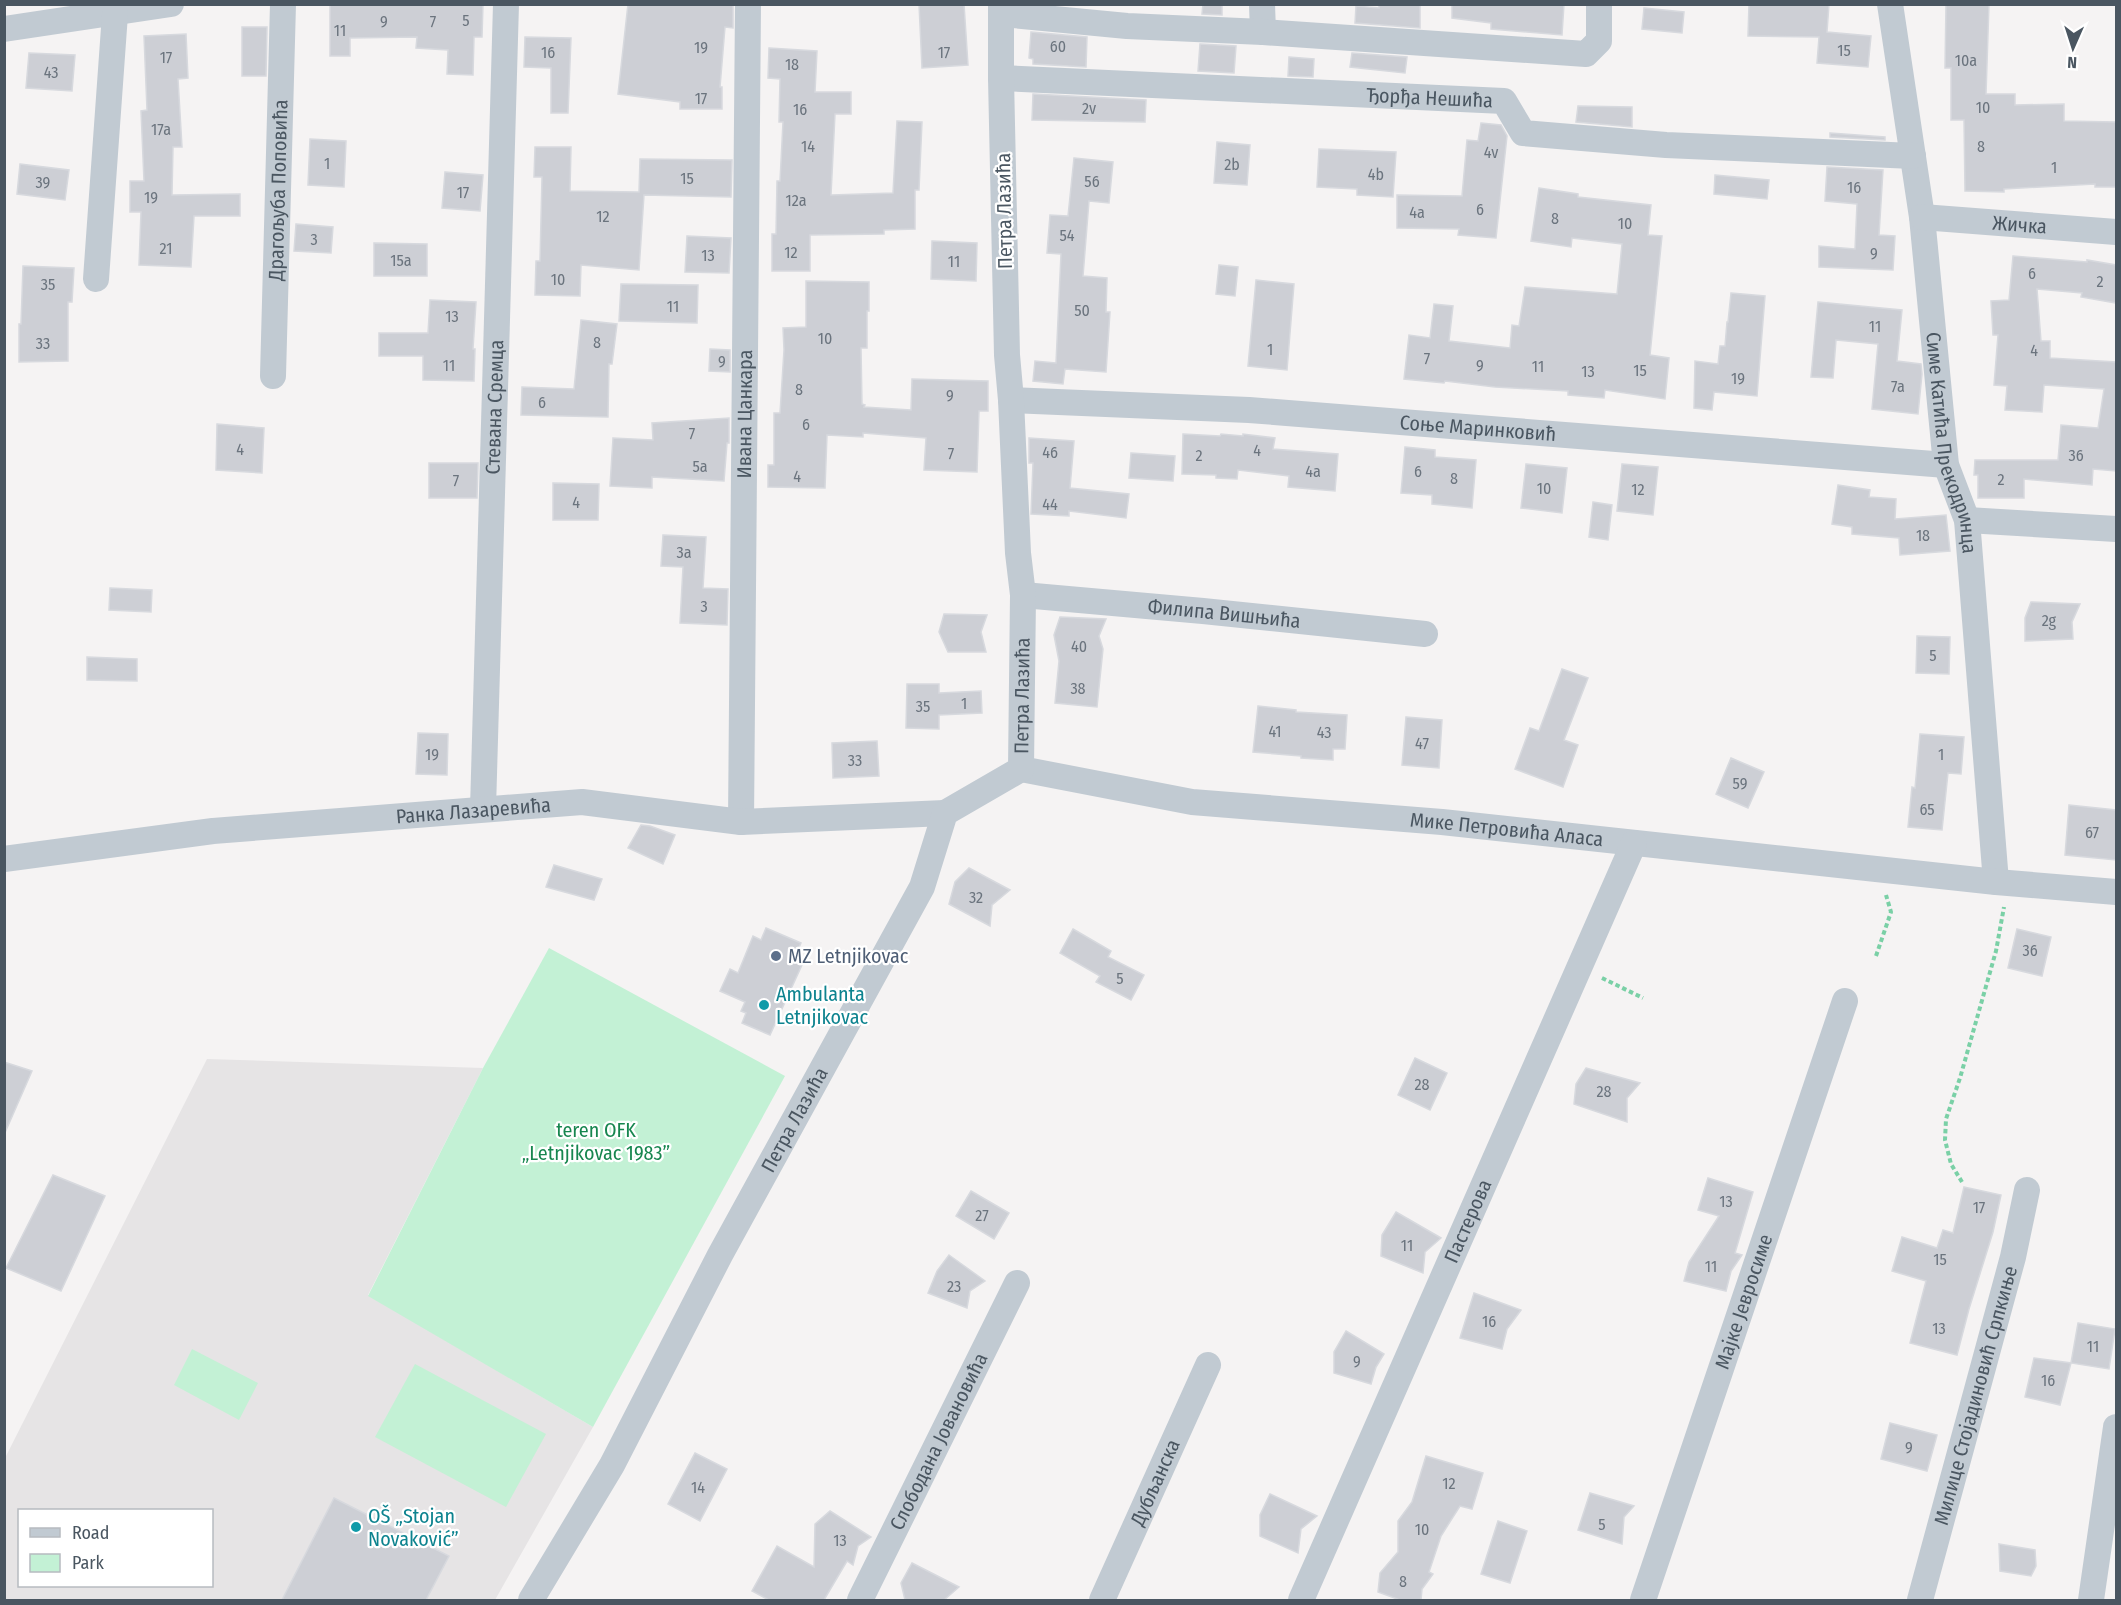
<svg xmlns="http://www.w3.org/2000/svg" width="2121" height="1605" viewBox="0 0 2121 1605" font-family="'Fira Sans Condensed',sans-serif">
<rect width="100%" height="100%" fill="#f5f3f3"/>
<path fill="#e6e4e5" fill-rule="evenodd" d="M207,1059L483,1068L368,1295L593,1427L495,1600H5L4,1460ZM20,1510H212V1586H20Z"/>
<g fill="#c3f1d5">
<path d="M549,948L785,1076L593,1427L368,1296L483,1068Z"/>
<path d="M192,1349L258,1383L239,1420L174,1385Z"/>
<path d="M415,1364L546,1434L506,1507L375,1437Z"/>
</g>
<g fill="#cdcfd5" stroke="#d7d9de" stroke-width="1.5">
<path d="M330,4H483L482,37H474L473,75L447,74L448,50L416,48L417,37L350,38V56H330Z"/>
<path d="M628,4H733V28L725,27L720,87H722V109H680V102L618,94Z"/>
<path d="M919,4H964L968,65L922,68Z"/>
<path d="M1203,4H1222V15L1202,14Z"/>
<path d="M1379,4H1420V28L1355,23L1356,6L1379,8Z"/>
<path d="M1452,4H1564L1562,35L1491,29V23L1452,18Z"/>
<path d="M1749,4H1829L1827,32L1871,36L1868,67L1817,63L1819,37L1748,36Z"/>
<path d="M1946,4H1989L1986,94H2015V105L2064,104V121L2116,122V187H2095V184L2004,189V192L1965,191L1964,120H1951V68H1945Z"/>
<path d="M1644,8L1684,12L1682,33L1642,29Z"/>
<path d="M242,27H267L266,76H242Z"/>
<path d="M1031,32L1087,37L1086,67L1033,64V59L1029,58Z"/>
<path d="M186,34L188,78L178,79L182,147H173L172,195L240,194V216H194L191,267L139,265L141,212H130V181H144L141,111L147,110L144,36Z"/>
<path d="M525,37L571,38L568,113H551V68L524,67Z"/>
<path d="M1200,44L1236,46L1234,73L1198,71Z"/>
<path d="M769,48L817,51L815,92H851V114H835L831,195L893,193L897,121L922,122L919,190H915V229L884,230V234L810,235V271H772V234H776L777,181H780L783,122H779L780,79L768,78Z"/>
<path d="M29,53L75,55L72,91L26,88Z"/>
<path d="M1352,53L1407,57L1405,73L1350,67Z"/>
<path d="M1289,57L1314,59L1313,77L1288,76Z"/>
<path d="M1033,94L1146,100L1145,122L1032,120Z"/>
<path d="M1578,106L1632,107V127L1576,122Z"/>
<path d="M1481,123L1501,125L1507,136L1496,238L1458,235L1459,229L1397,228V195L1462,196L1467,140L1478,141Z"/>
<path d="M1830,133L1885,137V140L1830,137Z"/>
<path d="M310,139L346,141L344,187L308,185Z"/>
<path d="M1217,142L1250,145L1247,185L1214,183Z"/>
<path d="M535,147H571L570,191L639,192L640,159L732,160L731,197L644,195L639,270L581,265L580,296L535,295L536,261H540L542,177H534Z"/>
<path d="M1319,149L1396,152L1393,197L1357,195V189L1317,187Z"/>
<path d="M1074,158L1113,162L1109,203L1089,201L1083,276L1107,278L1106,312H1110L1106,372L1065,369L1063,384L1033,381L1035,361L1056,363L1061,254L1047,253L1050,215L1068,216Z"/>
<path d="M20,164L69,170L65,200L17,194Z"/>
<path d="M1827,167L1883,170L1879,235L1895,236L1893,270L1819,267V246L1855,249L1857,204L1825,201Z"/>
<path d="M445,172L483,175L480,211L442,208Z"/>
<path d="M1715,175L1769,180L1767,199L1714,194Z"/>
<path d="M1539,188L1578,194V197L1651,205L1648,235L1662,236L1650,355L1669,358L1665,399L1605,390L1604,398L1568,395V391L1495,387L1445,381L1444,383L1404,379L1409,335L1430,338L1434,304L1453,306L1449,341L1510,348L1512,325L1519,326L1525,287L1617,294L1622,244L1572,238L1571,247L1531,241Z"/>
<path d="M296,224L333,227L331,253L294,251Z"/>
<path d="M687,236L731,238L729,273L685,272Z"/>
<path d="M932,241L977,243L976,281L931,279Z"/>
<path d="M374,243L427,244V276H374Z"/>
<path d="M2013,256L2087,262V260L2116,265V303L2081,297L2082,293L2037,289L2041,341H2050V358L2116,362V471L2093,469L2092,485L2024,479V498H1978V475H1974L1975,460H2058L2061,425L2098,428L2104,389L2044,385L2042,412L2005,410L2007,386L1994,385L1998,335H1993L1991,301L2009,300Z"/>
<path d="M1219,265L1238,267L1235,296L1216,294Z"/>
<path d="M23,266L74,268L72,302H68V361L19,362V324H21Z"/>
<path d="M1256,280L1294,284L1287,370L1248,366Z"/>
<path d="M806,281L869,282V311H867V348H861L862,404L865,405L864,407L911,410L912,379L988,381V411H979L977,472L924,470L926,438L863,433V437L827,435L825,488L768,487V465H774V413H780L784,350L783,328L806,327Z"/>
<path d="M621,284L698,285L697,323L619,321Z"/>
<path d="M1731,293L1765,296L1757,396L1714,392L1712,410L1694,408L1695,361L1718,364L1720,346H1725L1727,322H1728Z"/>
<path d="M430,300L476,302L473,349H475L474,381L423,380V356H379V333H428Z"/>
<path d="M1818,302L1902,310L1897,361L1921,364L1922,374L1918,414L1872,409L1878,344L1836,340L1833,378L1811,377Z"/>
<path d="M581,320L617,324L612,364H609L608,417L521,415L522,387L574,389Z"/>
<path d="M710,349L730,350V372L709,371Z"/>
<path d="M729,418V443H727L724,481L652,477V488L610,486L613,438L653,440L652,423Z"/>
<path d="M217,424L264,428L262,473L216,470Z"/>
<path d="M1183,434L1220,436L1221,434L1243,436V434L1275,438L1273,449L1338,454L1335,491L1288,487L1289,476L1238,470L1237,479L1216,478V475L1182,474Z"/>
<path d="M1029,438L1074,441L1070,488L1129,494L1126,518L1069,511V516L1031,514L1033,463H1029Z"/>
<path d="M1405,447L1435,450V457L1476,460L1472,508L1432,504V495L1401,493Z"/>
<path d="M1131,453L1175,456L1173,481L1129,478Z"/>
<path d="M429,463H478L477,498H429Z"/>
<path d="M1526,464L1567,468L1562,513L1521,508Z"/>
<path d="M1622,464L1658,467L1653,515L1617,511Z"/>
<path d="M553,483L599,484L598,520H553Z"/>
<path d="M1838,485L1870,490L1869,497L1896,499L1895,519L1946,515L1950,551L1900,555L1899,538L1852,534V527L1832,524Z"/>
<path d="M1593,502L1612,505L1608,540L1589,537Z"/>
<path d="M663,535L706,537L703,588L728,589L727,625L680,623L683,567L661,566Z"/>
<path d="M110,588L152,590L151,612L109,610Z"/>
<path d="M2031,602L2080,604L2072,622L2073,639L2025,641V618Z"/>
<path d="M944,614L987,615L981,632L986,652H948L939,632Z"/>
<path d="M1060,617L1106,619L1099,636L1103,649L1097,707L1055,703L1059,661L1054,635Z"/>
<path d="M1917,636L1950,637L1949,674L1916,673Z"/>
<path d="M87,657L137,659V681L87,680Z"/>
<path d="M1562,669L1588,678L1564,740L1578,745L1563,787L1515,769L1530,728L1539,731Z"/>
<path d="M907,684H939V693L981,691L982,713L939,715V729L906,728Z"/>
<path d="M1258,706L1296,710V712L1347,715L1345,749H1333V760L1301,758V756L1253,752Z"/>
<path d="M1406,717L1442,720L1439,768L1402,765Z"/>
<path d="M418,733L448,734L447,775L416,774Z"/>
<path d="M1920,734L1964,737L1961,774L1948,773L1942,830L1908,827L1912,787L1915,788Z"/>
<path d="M877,741L879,776L833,778L832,743Z"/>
<path d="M1731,758L1764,772L1748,808L1716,794Z"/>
<path d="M2069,805L2116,810V860L2065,855Z"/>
<path d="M641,825L650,826L675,835L663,864L628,848Z"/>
<path d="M554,865L602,879L594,900L546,887Z"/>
<path d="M969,868L1010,890L992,905L990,926L949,904L955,882Z"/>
<path d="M766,928L801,943L793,962L802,965L770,1035L742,1023L746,1013L741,1011L745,1002L720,991L730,969L738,973L753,936L761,940Z"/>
<path d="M1073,929L1111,951L1108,957L1144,975L1131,1000L1096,982L1100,976L1060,953Z"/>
<path d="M2017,929L2051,937L2042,976L2008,968Z"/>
<path d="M1415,1058L1447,1073L1430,1110L1398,1095Z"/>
<path d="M4,1062L32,1071L4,1135Z"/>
<path d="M1586,1068L1640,1083L1627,1098V1122L1574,1104L1576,1084Z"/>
<path d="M53,1175L105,1196L61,1291L6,1268Z"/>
<path d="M1708,1178L1753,1192L1735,1253L1742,1255L1731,1271L1726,1291L1684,1281L1689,1262L1719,1216L1698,1210Z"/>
<path d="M1964,1187L2001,1195L1993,1232L1969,1309L1957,1355L1910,1343L1926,1281L1892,1271L1902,1237L1937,1248L1943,1230L1953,1233Z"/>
<path d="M971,1191L1009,1213L994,1239L956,1216Z"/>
<path d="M1396,1212L1441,1238L1425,1252L1423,1273L1381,1256L1382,1235Z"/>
<path d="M949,1255L985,1281L970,1291L967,1308L928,1293L937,1271Z"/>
<path d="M1474,1293L1521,1310L1507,1329L1502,1349L1460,1338Z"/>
<path d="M2078,1323L2115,1329L2109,1369L2071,1363Z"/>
<path d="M1346,1331L1384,1354L1376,1367L1371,1384L1334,1373V1352Z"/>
<path d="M2034,1358L2071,1363L2060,1405L2025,1397Z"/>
<path d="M1890,1423L1937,1435L1927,1471L1881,1459Z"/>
<path d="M695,1453L727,1469L700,1521L668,1504Z"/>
<path d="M1426,1456L1483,1473L1472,1509L1460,1506L1441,1536L1429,1572L1433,1574L1422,1589L1421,1600H1400L1378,1592L1380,1573L1398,1552V1521L1412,1502Z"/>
<path d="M1590,1493L1634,1506L1624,1517L1622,1544L1578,1530Z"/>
<path d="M1270,1494L1317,1516L1301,1529L1298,1553L1260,1536V1515Z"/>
<path d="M334,1498L449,1556L426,1600H282Z"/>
<path d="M830,1511L871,1537L858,1546L853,1565L847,1561L824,1600H769L752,1591L777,1546L814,1567L815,1524Z"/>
<path d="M1498,1521L1527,1531L1510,1583L1481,1574Z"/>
<path d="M1999,1544L2035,1550L2036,1566L2031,1576L2000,1571Z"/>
<path d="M912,1563L959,1587L944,1600H905L901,1583Z"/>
</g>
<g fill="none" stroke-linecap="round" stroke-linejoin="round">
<g stroke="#7ad0a6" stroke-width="4" stroke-dasharray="4.5 3" stroke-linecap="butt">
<path d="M1876,956L1891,912L1886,895"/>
<path d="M1602,978L1643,998"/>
<path d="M1962,1182L1951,1164L1945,1140L1946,1119L1960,1078L1996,951L2004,907"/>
</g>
<g stroke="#c1cad2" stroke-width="26">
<path d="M1262,4L1263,32"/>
<path id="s1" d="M1890,4L1922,217L1946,465L1967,520L1996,882"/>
<path d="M1002,14L1127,26L1263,32L1586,54L1599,41V4"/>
<path d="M4,29L171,4"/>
<path id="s2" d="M1001,78L1504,101L1523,133L1666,145L1913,156"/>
<path id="s3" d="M1922,217L2116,232"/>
<path d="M96,279L115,14"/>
<path id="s4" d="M273,376L283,4"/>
<path id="s5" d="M1011,400L1249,410L1946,465"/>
<path d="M1967,520L2116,529"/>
<path id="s6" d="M1023,595L1203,611L1425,634"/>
<path id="s7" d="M1021,769L1192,802L1442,822L1996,882L2116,892"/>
<path id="s8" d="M483,809L506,4"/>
<path id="s9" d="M741,822L748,4"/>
<path id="s10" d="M4,859L213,831L582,802L741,822L945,813"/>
<path id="s11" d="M531,1600L612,1465L720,1255L922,887L945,813L1021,769L1023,595L1018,553L1011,400L1007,355L1001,78V4"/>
<path id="s12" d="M860,1600L1017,1283"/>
<path id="s13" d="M1102,1600L1208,1365"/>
<path id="s14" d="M1301,1600L1634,843"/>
<path id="s15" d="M1643,1600L1845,1001"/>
<path id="s16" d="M1920,1600L2013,1257L2027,1190"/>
<path d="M2091,1600L2116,1427"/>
</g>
</g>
<circle fill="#5c6f8a" stroke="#fff" stroke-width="2" cx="776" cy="956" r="6"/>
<g fill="#0f9aa8" stroke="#fff" stroke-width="2">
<circle cx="764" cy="1005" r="6"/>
<circle cx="356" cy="1527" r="6"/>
</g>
<g text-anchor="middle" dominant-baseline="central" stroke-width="4.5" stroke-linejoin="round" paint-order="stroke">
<g font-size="16" fill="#6b747e">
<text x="466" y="20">5</text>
<text x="384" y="21">9</text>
<text x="433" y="21">7</text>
<text x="340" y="30">11</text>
<text x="1058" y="46">60</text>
<text x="701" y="47">19</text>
<text x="1844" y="50">15</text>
<text x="548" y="52">16</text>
<text x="944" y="52">17</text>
<text x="166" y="57">17</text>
<text x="1966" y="60">10a</text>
<text x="792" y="64">18</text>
<text x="51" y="72">43</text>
<text x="701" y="98">17</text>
<text x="1983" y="107">10</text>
<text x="1089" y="108">2v</text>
<text x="800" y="109">16</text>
<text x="161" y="129">17a</text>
<text x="808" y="146">14</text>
<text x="1981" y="146">8</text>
<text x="1491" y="152">4v</text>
<text x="327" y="163">1</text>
<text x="1232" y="164">2b</text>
<text x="2054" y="167">1</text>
<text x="1376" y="174">4b</text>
<text x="687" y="178">15</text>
<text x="1092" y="181">56</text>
<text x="43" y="182">39</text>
<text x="1854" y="187">16</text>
<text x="463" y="192">17</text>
<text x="151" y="197">19</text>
<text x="796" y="200">12a</text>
<text x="1480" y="209">6</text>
<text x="1417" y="212">4a</text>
<text x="603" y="216">12</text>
<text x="1555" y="218">8</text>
<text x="1625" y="223">10</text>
<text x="1067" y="235">54</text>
<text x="314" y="239">3</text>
<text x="166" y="248">21</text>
<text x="791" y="252">12</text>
<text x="1874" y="253">9</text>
<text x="708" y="255">13</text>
<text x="401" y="260">15a</text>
<text x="954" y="261">11</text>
<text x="2032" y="273">6</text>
<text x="558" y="279">10</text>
<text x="2100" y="281">2</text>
<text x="48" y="284">35</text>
<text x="673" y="306">11</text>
<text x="1082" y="310">50</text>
<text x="452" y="316">13</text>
<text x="1875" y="326">11</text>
<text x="825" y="338">10</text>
<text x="597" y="342">8</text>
<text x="43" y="343">33</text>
<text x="1270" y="349">1</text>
<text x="2034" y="350">4</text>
<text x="1427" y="358">7</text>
<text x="722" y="361">9</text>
<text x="449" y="365">11</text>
<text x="1480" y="365">9</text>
<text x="1538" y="366">11</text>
<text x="1640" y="370">15</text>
<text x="1588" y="371">13</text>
<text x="1738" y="378">19</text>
<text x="1898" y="386">7a</text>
<text x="799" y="389">8</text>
<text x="950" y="395">9</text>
<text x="542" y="402">6</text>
<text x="806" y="424">6</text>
<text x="692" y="433">7</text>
<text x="240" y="449">4</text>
<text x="1257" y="450">4</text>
<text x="1050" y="452">46</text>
<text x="951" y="453">7</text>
<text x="1199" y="455">2</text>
<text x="2076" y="455">36</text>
<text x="700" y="466">5a</text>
<text x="1313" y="471">4a</text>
<text x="1418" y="471">6</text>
<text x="797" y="476">4</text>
<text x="1454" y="478">8</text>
<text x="2001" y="479">2</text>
<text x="456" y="480">7</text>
<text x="1544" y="488">10</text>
<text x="1638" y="489">12</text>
<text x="576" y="502">4</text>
<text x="1050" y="504">44</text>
<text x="1923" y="535">18</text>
<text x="684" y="552">3a</text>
<text x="704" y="606">3</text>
<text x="2049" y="620">2g</text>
<text x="1079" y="646">40</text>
<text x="1933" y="655">5</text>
<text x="1078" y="688">38</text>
<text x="964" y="703">1</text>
<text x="923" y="706">35</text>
<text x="1275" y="731">41</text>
<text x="1324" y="732">43</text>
<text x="1422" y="743">47</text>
<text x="432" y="754">19</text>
<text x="1941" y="754">1</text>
<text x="855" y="760">33</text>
<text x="1740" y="783">59</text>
<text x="1927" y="809">65</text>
<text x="2092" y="832">67</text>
<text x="976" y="897">32</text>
<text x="2030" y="950">36</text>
<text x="1120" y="978">5</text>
<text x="1422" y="1084">28</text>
<text x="1604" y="1091">28</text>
<text x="1726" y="1201">13</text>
<text x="1979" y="1207">17</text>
<text x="982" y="1215">27</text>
<text x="1407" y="1245">11</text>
<text x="1940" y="1259">15</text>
<text x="1711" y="1266">11</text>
<text x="954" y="1286">23</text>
<text x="1489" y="1321">16</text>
<text x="1939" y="1328">13</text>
<text x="2093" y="1346">11</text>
<text x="1357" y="1361">9</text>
<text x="2048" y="1380">16</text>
<text x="1909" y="1447">9</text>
<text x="1449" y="1483">12</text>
<text x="698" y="1487">14</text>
<text x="1602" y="1524">5</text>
<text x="1422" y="1529">10</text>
<text x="840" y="1540">13</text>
<text x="1403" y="1581">8</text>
</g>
<g font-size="20" fill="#4a5661" stroke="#fff">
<text stroke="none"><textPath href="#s2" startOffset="429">Ђорђа Нешића</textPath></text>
<text stroke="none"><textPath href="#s4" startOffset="186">Драгољуба Поповића</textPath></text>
<text transform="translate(1004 211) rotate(-91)">Петра Лазића</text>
<text stroke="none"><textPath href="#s3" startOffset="98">Жичка</textPath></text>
<text stroke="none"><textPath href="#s8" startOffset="402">Стевана Сремца</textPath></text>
<text stroke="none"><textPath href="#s9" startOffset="408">Ивана Цанкара</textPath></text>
<text stroke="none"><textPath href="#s5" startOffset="468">Соње Маринковић</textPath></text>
<text stroke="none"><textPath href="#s1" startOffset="444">Симе Катића Прекодринца</textPath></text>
<text stroke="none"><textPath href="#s6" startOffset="202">Филипа Вишњића</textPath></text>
<text stroke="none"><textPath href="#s11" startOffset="1052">Петра Лазића</textPath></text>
<text stroke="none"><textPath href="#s10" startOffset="472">Ранка Лазаревића</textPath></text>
<text stroke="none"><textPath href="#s7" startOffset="490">Мике Петровића Аласа</textPath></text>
<text stroke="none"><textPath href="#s11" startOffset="548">Петра Лазића</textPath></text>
<text stroke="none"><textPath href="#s14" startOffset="414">Пастерова</textPath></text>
<text stroke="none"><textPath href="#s15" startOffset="315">Мајке Јевросиме</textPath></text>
<text stroke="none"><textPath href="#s16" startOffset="212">Милице Стојадиновић Српкиње</textPath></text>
<text stroke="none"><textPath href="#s12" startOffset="177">Слободана Јовановића</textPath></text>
<text stroke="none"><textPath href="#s13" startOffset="129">Дубљанска</textPath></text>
</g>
<g font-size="20" fill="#4e5e75" stroke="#fff" text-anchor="start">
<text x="788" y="956">MZ Letnjikovac</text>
</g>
<g font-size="20" fill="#0d838f" stroke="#fff" text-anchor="start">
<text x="776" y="994">Ambulanta<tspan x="776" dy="23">Letnjikovac</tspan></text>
<text x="368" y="1516">OŠ „Stojan<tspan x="368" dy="23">Novaković”</tspan></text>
</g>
<g font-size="20" fill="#17864f" stroke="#fff">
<text x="596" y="1130">teren OFK<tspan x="596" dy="23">„Letnjikovac 1983”</tspan></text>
</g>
</g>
<rect width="2121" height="1605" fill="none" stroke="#4a5661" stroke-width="12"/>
<rect x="18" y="1509" width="195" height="78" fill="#ffffff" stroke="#b7bbc0" stroke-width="1.5"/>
<rect x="30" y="1528" width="30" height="9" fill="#c1cad2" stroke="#b7bbc0" stroke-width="1.5"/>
<text x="72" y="1539" font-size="18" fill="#4a5661">Road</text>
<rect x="30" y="1554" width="30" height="18" fill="#c3f1d5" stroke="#b7bbc0" stroke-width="1.5"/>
<text x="72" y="1569" font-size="18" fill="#4a5661">Park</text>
<g transform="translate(2073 48) rotate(183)" stroke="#ffffff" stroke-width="4.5" paint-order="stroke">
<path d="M0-4.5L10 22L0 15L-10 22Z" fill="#4a5661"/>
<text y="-9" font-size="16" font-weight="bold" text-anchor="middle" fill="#4a5661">N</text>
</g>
</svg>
